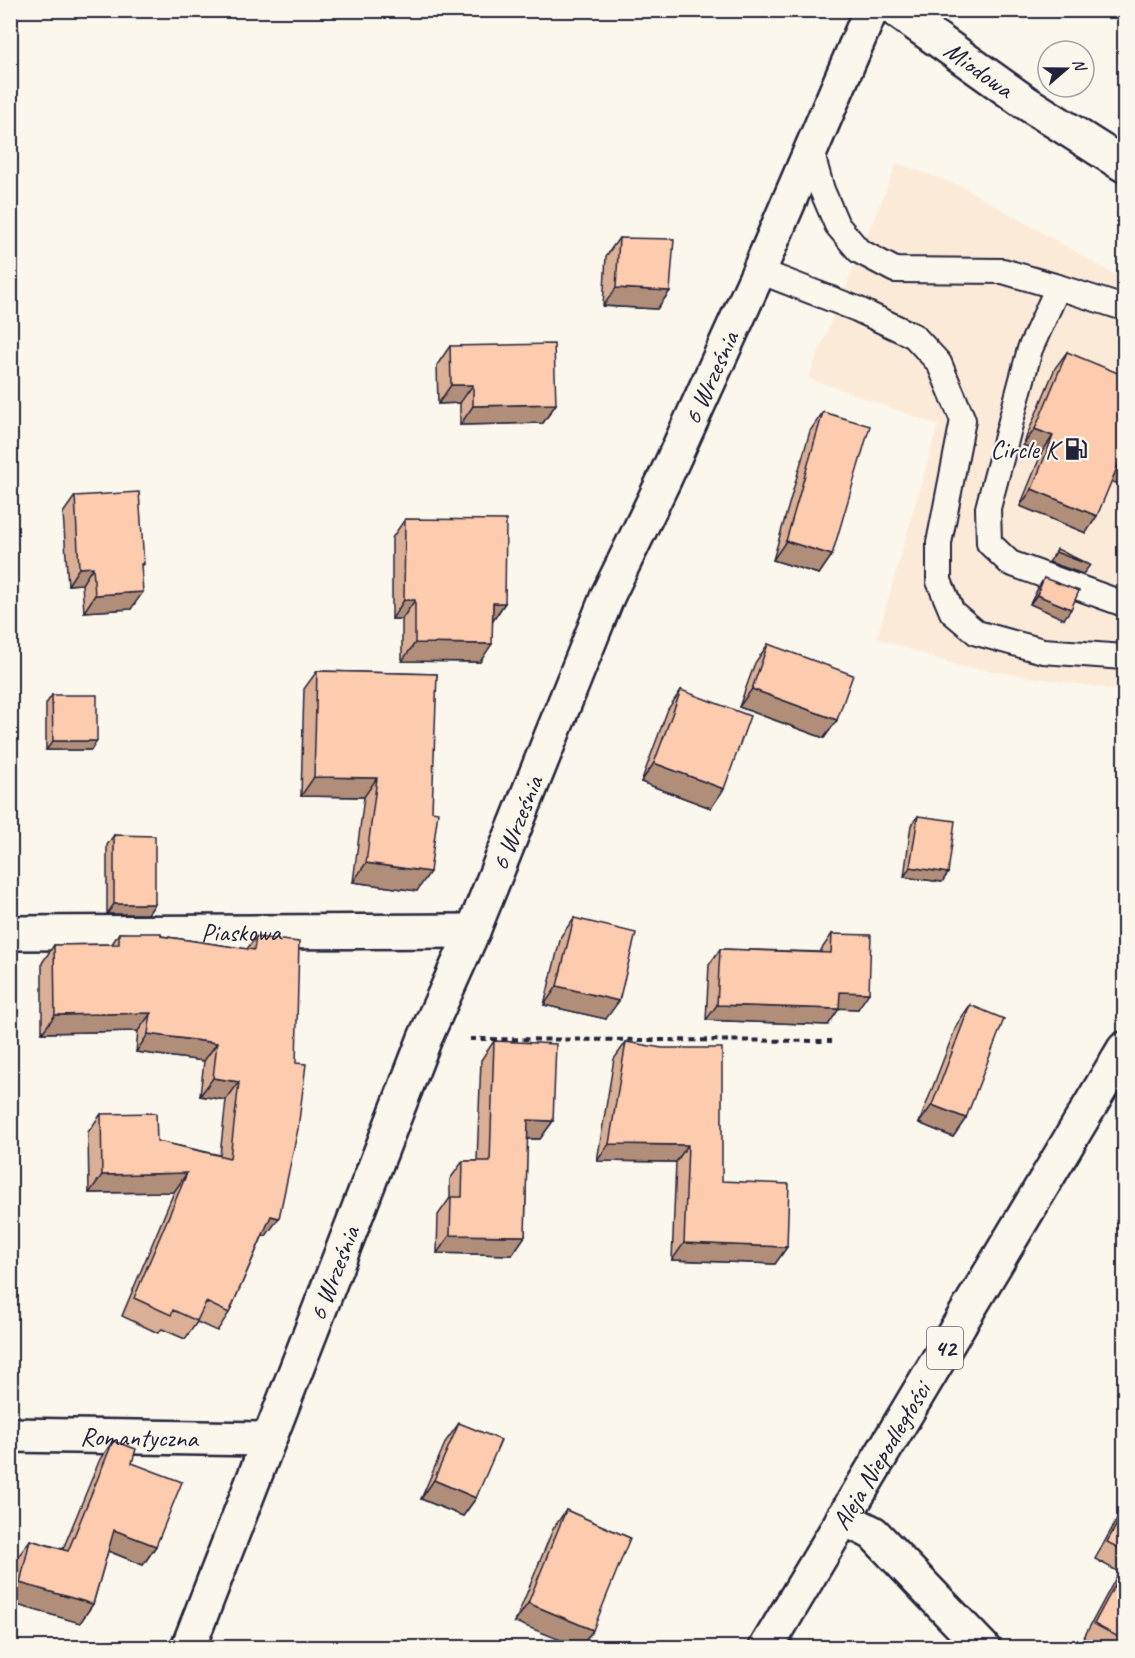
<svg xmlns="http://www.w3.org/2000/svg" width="1135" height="1658" viewBox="0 0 1135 1658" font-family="Caveat,sans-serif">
<rect width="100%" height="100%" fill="#fbf7ec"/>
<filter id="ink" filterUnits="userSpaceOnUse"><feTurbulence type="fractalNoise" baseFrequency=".0167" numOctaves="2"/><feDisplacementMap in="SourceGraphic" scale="12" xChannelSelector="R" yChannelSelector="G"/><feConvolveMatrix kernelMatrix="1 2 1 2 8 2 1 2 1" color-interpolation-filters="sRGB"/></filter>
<g filter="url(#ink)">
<path fill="#fcead9" d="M897,163L963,187L1124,280V691L959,666L877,638L938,425L808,378Z"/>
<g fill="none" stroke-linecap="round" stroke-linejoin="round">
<g stroke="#22223b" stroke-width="28">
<g id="service">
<path d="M811,151L822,190L837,225L859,251L895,270L1003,271L1058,287L1124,308"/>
<path d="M759,271L857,309L914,336L939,363L963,420L939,543V581L952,612L977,633L1043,651L1124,657"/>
<path d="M1058,287L1030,349L988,508L989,543L1010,563L1124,604"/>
</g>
</g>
<g stroke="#22223b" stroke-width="38">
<g id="minor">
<path id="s1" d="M10,933L473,931"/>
<path id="s2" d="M10,1435L268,1439"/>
<path d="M843,1518L873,1533L983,1648"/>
<path id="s3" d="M188,1648L425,1038L473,931L608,595L664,480L759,271L871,10"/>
</g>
</g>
<g stroke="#22223b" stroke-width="38">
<g id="tertiary">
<path id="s4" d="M896,10L1025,102L1124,165"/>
</g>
</g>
<g stroke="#22223b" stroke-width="38">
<g id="primary">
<path id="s5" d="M766,1648L1124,1049"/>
</g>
</g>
<path stroke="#22223b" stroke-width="4" stroke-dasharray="6 4.5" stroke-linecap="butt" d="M470,1039L832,1041"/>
<use href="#service" stroke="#fbf7ec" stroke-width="24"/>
<use href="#minor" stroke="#fbf7ec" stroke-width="33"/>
<use href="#tertiary" stroke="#fbf7ec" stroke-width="33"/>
<use href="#primary" stroke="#fbf7ec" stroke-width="33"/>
</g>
<g fill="#daaf95" stroke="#22223b" stroke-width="1.5">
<path d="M619,238L670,291L657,309L603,306L606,256Z"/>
<path d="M450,346L556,404L543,423L460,425V403L438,404L437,365Z"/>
<path d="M1067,352L1086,533L1020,506L1042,452L1023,445L1055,368Z"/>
<path d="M823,412L832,555L819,574L773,560L810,431Z"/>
<path d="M75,496L144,564L141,567L131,609L84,612L82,584L68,585L63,513Z"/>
<path d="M405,519L505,603L493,621L480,662L402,661V619H392V538Z"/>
<path d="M1044,578L1064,619L1030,604L1038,588Z"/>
<path d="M768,644L837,720L824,738L739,707L755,663Z"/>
<path d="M317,671L437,674L417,891L353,882L364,797L301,796L304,689Z"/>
<path d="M681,690L711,808L641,782L668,709Z"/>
<path d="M52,695L97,741L91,750H46V704Z"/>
<path d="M918,816L948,873L942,882L904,877L911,825Z"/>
<path d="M114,835L155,904L148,914H107V845Z"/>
<path d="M574,918L606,1019L544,1005L561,936Z"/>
<path d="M119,933L161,936L247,949L256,937L266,1236L263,1235L229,1313L217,1331L197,1322L185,1339L162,1329L158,1333L122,1316L174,1192L89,1193L88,1132L101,1114L157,1141L220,1155L226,1100L200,1096L204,1061L136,1052L138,1031L42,1033V963L54,945L112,944Z"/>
<path d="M832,934L858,1009L839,1008L828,1025L706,1020L709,965L720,949L821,952V950Z"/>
<path d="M970,1005L966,1118L953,1137L919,1123L957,1024Z"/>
<path d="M494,1041L553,1121L540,1139H527L525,1236L512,1255L437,1253L438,1215L450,1198V1179L463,1161H477L481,1060Z"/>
<path d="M626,1042L722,1181L787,1247L775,1264L672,1260L676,1162L597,1161L614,1059Z"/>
<path d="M459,1423L476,1498L463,1516L421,1499L446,1441Z"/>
<path d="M113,1441L132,1463L156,1546L143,1565L108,1551L93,1604L80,1623L10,1603V1586L17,1558L30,1540L63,1549L100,1459Z"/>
<path d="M1125,1505V1640L1119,1647H1093L1082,1641L1119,1572L1095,1559Z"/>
<path d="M566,1510L630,1538L515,1622L553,1529Z"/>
</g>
<g fill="#b18e79" stroke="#22223b" stroke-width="1.5">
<path d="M616,288L670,291L657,309L603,306Z"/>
<path d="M451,385H473L460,403L438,404Z"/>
<path d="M556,404L543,423L460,425L473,406Z"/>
<path d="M1035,429L1053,436L1042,452L1023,445Z"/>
<path d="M1119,463L1125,465V486L1107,480Z"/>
<path d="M1032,489L1097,516L1086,533L1020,506Z"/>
<path d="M786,541L832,555L819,574L773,560Z"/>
<path d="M1056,552L1090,565L1083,574L1049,562Z"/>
<path d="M93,567L82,584L68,585L79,568Z"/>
<path d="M143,592L131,609L84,612L95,595Z"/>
<path d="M1037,595L1071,609L1064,619L1030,604Z"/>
<path d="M404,600H415L402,619H392Z"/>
<path d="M493,603H505L492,621Z"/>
<path d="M415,643L492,644L480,662L402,661Z"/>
<path d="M752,689L837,720L824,738L739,707Z"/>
<path d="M53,741H97L91,750H46Z"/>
<path d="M654,763L724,789L711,808L641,782Z"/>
<path d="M314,777L377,778L364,797L301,796Z"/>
<path d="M366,863L430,872L417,891L353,882Z"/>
<path d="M910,867L948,873L942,882L904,877Z"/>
<path d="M114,904H155L148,914H107Z"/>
<path d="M557,986L619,1001L606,1019L544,1005Z"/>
<path d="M840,992L869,993L858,1009L829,1008Z"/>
<path d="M717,1005L839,1009L828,1025L706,1020Z"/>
<path d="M151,1013L138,1031L42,1033L55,1015Z"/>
<path d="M148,1034L217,1043L204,1061L136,1052Z"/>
<path d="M213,1078L239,1082L226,1100L200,1096Z"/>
<path d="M932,1105L966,1118L953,1137L919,1123Z"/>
<path d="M528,1120L553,1121L540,1139L515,1138Z"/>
<path d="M609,1144L688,1145L676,1162L597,1161Z"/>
<path d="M187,1173L174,1192L89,1193L102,1175Z"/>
<path d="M271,1216L279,1218L266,1236L259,1234Z"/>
<path d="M450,1235L525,1236L512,1255L437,1253Z"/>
<path d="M684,1243L787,1247L775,1264L672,1260Z"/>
<path d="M434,1480L476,1498L463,1516L421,1499Z"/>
<path d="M114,1530L156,1546L143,1565L101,1548Z"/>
<path d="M20,1583L93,1604L80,1623L10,1603V1596Z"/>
<path d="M528,1603L593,1630L581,1647H578L515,1622Z"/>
</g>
<g fill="#fdcbad" stroke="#22223b" stroke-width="1.5">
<path d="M619,238L674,239L670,291L616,288Z"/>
<path d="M554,344L556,404L473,406V385H451L450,346Z"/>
<path d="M1067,352L1125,376V465L1119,463L1097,516L1032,489L1053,436L1035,429Z"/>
<path d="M823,412L870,426L832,555L786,541Z"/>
<path d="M139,492L144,564H141L143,592L95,595L93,567L79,568L75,496Z"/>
<path d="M405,519L506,520L505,603H493L492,644L415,643V600H404Z"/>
<path d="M1057,549L1090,565L1056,552Z"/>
<path d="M1044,578L1079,591L1071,609L1037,595Z"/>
<path d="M768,644L853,675L837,720L752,689Z"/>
<path d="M317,671L437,674L432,811L438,812L430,872L366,863L377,778L314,777Z"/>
<path d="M681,690L750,716L724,789L654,763Z"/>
<path d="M52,695H97V741H53Z"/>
<path d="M918,816L955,821L948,873L910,867Z"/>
<path d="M114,835L155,836V904H114Z"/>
<path d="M574,918L636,933L619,1001L557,986Z"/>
<path d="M119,933H161V936L254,950L256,937L299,942L296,1063L306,1064L298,1129L279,1218L271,1216L229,1313L206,1302L197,1321L173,1310L171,1315L134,1298L187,1173L102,1175L101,1114L156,1113L157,1141L230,1158L239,1082L213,1078L217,1043L148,1034L151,1013L55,1015L54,945L119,944Z"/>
<path d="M832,934L871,935L869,993L840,992L839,1009L717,1005L720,949L831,953Z"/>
<path d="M970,1005L1004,1019L966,1118L932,1105Z"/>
<path d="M494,1041L556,1044L553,1121L528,1120L525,1236L450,1235L451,1197H462L463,1161H490Z"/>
<path d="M626,1042L662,1048H722V1181L789,1184L787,1247L684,1243L688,1145L609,1144Z"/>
<path d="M459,1423L501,1440L476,1498L434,1480Z"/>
<path d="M113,1441L136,1449L132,1463L182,1482L156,1546L114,1530L93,1604L20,1583L30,1540L68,1551Z"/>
<path d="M566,1510L630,1538L593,1630L528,1603Z"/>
<path d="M1125,1510V1551L1107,1542Z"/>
<path d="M1125,1566V1640H1124L1094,1624Z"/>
</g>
</g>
<defs>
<g id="fuel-bare" transform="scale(1.8)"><path d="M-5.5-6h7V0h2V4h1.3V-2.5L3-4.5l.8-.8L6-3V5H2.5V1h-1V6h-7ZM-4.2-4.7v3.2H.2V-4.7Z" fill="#22223b" stroke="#fbf7ec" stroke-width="2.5" paint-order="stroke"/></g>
</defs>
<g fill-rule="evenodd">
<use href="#fuel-bare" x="1076" y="449"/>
</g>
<g text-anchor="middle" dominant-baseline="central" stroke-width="4.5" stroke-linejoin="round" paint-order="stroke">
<rect fill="#fbf7ec" stroke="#636270" stroke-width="1.5" x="927" y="1327" width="36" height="42" rx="4.5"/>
<g font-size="24" font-weight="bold" fill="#22223b">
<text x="945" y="1348">42</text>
</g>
<g font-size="26" fill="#22223b" stroke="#fbf7ec">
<text stroke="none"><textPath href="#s4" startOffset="102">Miodowa</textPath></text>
<text stroke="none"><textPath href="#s3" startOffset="1374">6 Września</textPath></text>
<text stroke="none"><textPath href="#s3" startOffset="888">6 Września</textPath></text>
<text stroke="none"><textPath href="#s1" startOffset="231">Piaskowa</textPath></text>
<text stroke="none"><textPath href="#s3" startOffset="402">6 Września</textPath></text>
<text stroke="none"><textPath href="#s2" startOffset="129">Romantyczna</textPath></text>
<text stroke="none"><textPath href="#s5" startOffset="224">Aleja Niepodległości</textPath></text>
</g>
<g font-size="26" fill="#22223b" stroke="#fbf7ec" text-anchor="end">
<text x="1058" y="449">Circle K</text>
</g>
</g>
<rect width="1135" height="1658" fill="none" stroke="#fbf7ec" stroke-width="36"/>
<rect x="18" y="18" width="1099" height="1622" fill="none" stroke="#22223b" stroke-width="2" filter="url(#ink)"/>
<g transform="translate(1066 69) rotate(70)"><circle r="28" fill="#fbf7ec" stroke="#a4a2a5" stroke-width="1.5"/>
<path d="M0-4.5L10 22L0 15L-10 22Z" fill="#22223b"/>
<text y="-9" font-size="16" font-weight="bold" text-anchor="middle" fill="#22223b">N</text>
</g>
</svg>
